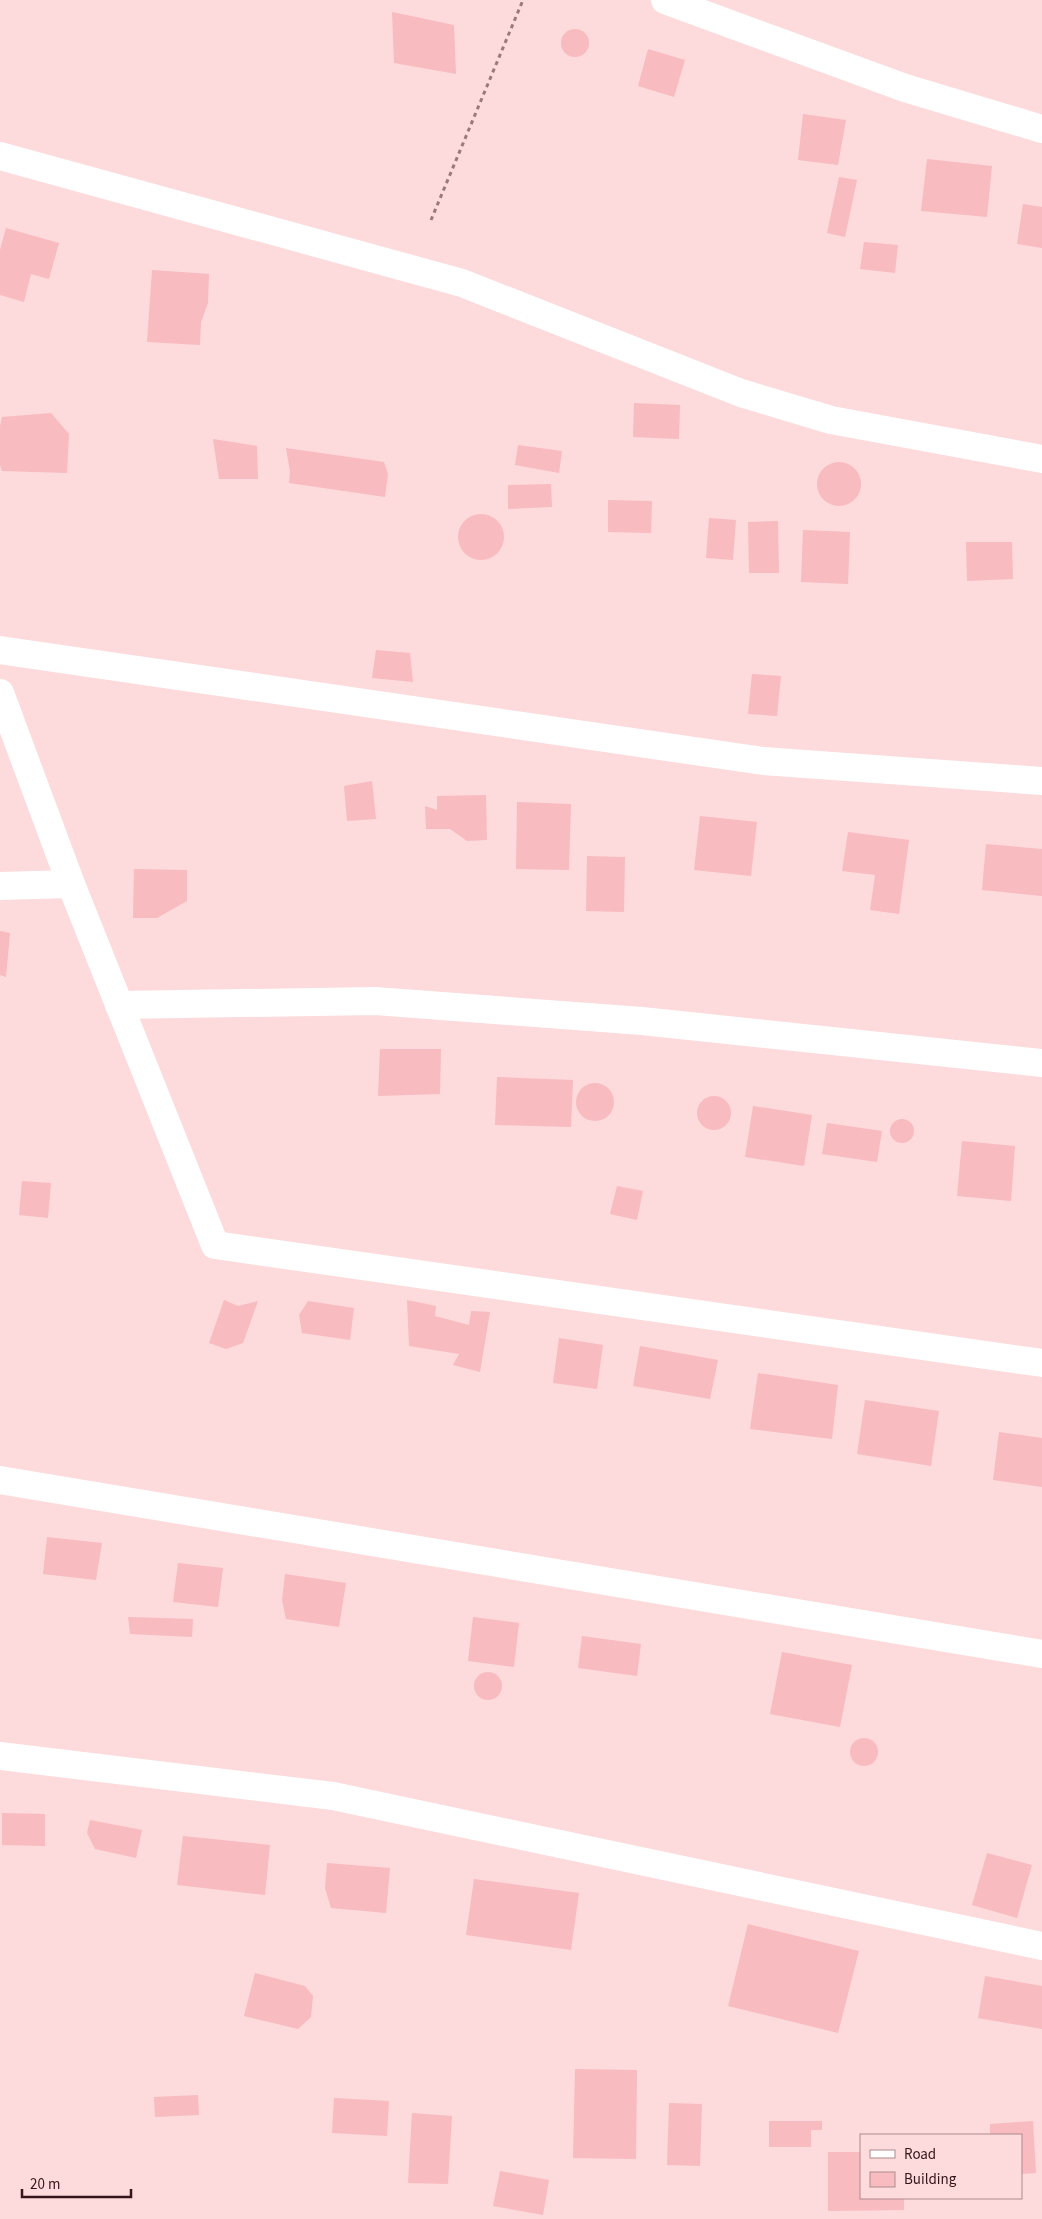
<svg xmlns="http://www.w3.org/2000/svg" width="1042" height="2219" viewBox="0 0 1042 2219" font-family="'Source Sans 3',sans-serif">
<rect width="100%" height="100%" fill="#fddadc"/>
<g fill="#f8bbc0">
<path d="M392,12L454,25L456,74L394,63Z"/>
<circle cx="575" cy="43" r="14"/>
<path d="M648,49L685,60L674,97L638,86Z"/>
<path d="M803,114L846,120L838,165L798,160Z"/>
<path d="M927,159L992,166L987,217L921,211Z"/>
<path d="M839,177L857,180L845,237L827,233Z"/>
<path d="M1023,204L1042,207V248L1017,244Z"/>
<path d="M6,228L59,243L49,279L31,274L24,302L0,295V250Z"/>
<path d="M864,242L898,245L895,273L860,269Z"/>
<path d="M152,270L209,274L208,303L201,322L200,345L147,342Z"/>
<path d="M634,403L680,405L679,439L633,437Z"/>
<path d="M51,413L69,434L67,473L2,471L0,465V426L2,417Z"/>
<path d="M213,439L257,446L258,479H219Z"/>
<path d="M518,445L562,451L559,473L515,465Z"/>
<path d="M286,448L384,462L388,474L385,497L289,483L290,472Z"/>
<circle cx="839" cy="484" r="22"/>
<path d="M551,484L552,507L508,509V485Z"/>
<path d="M608,500L652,501L651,533L608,532Z"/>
<circle cx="481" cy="537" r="23"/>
<path d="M709,518L736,520L733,560L706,558Z"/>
<path d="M778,521L779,573H749L748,522Z"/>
<path d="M803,530L850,532L848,584L801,582Z"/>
<path d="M966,542H1012L1013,579L967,581Z"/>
<path d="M376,650L410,653L413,682L372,678Z"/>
<path d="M752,674L781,676L777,716L748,714Z"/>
<path d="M372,781L376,819L347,821L344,786Z"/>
<path d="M486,795L487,840L467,841L450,829H426L425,806L437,810V796Z"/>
<path d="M517,802L571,804L569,870L516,869Z"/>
<path d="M700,816L757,822L751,876L694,870Z"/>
<path d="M848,832L909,840L899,914L870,910L875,875L842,871Z"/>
<path d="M986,844L1042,849V896L982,890Z"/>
<path d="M587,856L625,857L624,912L586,911Z"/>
<path d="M134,869L187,870V901L157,918H133Z"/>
<path d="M0,931L10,933L6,977L0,975Z"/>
<path d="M380,1049H441L440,1094L378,1096Z"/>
<path d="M497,1077L573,1080L571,1127L495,1125Z"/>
<circle cx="595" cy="1102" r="19"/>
<circle cx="714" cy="1113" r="17"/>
<path d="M753,1106L812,1115L804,1166L745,1157Z"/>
<circle cx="902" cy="1131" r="12"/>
<path d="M827,1123L882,1131L877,1162L822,1154Z"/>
<path d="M962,1141L1015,1146L1011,1201L957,1196Z"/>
<path d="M22,1181L51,1183L48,1218L19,1215Z"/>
<path d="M617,1186L643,1191L637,1220L610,1214Z"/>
<path d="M224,1300L238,1306L258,1301L243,1343L226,1349L209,1343Z"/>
<path d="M407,1300L436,1306L435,1316L469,1325L471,1311L490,1312L480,1372L453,1365L459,1354L409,1346Z"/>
<path d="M308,1301L354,1308L350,1340L302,1333L299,1315Z"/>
<path d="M559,1338L603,1345L597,1389L553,1383Z"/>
<path d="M640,1346L718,1360L710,1399L633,1386Z"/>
<path d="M758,1373L838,1385L832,1439L750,1429Z"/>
<path d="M865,1400L939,1411L931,1466L857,1454Z"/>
<path d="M999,1432L1042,1438V1487L993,1480Z"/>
<path d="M47,1537L102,1543L96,1580L43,1574Z"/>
<path d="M178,1563L223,1568L218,1607L173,1602Z"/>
<path d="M285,1574L346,1583L339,1627L286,1619L282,1600Z"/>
<path d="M128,1617L193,1619L192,1637L130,1634Z"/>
<path d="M473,1617L519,1623L514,1667L468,1661Z"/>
<path d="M582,1636L641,1644L637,1676L578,1668Z"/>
<path d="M782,1652L852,1665L840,1727L770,1714Z"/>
<circle cx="488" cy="1686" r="14"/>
<circle cx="864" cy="1752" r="14"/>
<path d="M2,1813L45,1814V1846L2,1845Z"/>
<path d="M90,1820L142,1830L136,1858L95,1849L87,1833Z"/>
<path d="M183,1836L270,1845L265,1895L177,1885Z"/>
<path d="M987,1853L1032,1865L1017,1918L972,1905Z"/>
<path d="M327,1863L390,1868L386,1913L331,1908L325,1888Z"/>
<path d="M474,1879L579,1893L571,1950L466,1935Z"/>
<path d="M748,1924L859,1951L838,2033L728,2006Z"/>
<path d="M255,1973L305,1986L313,1996L311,2017L298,2029L244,2016Z"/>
<path d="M985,1976L1042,1986V2029L978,2018Z"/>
<path d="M575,2069L637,2070L636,2159L573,2158Z"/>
<path d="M198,2095L199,2115L155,2117L154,2097Z"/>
<path d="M334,2098L389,2101L387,2136L332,2133Z"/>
<path d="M669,2103L702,2104L700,2166L667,2165Z"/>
<path d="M412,2113L452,2116L448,2184L408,2183Z"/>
<path d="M769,2121H822V2130H811V2147H769Z"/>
<path d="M1033,2121L1036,2173L1021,2174V2135H990V2124Z"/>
<path d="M828,2152H861V2198H904V2210L828,2211Z"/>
<path d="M500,2171L549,2180L543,2215L493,2206Z"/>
</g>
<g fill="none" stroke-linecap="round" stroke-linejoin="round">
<path stroke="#9a797c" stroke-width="3" stroke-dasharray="4 4" stroke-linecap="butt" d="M431,220L523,0"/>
<g stroke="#fff" stroke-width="28">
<path d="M665,0L905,88L1042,129"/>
<path d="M0,156L462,283L741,393L831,420L1042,459"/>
<path d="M0,650L763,761L1042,781"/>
<path d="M0,693L71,884L215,1245L1042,1363"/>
<path d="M0,886L71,884"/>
<path d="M119,1005L375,1001L642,1021L1042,1063"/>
<path d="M0,1480L1042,1654"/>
<path d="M0,1756L333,1796L1042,1946"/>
</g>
</g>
<rect x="860" y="2134" width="162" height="65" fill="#fddadc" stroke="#ad8b8e"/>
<rect x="870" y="2150" width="25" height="8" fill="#ffffff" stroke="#ad8b8e"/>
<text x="904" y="2159" font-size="15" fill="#341519">Road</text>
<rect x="870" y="2172" width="25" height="15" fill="#f8bbc0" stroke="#ad8b8e"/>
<text x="904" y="2184" font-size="15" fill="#341519">Building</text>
<path d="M22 2189v8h109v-8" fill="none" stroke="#341519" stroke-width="2.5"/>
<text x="30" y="2189" font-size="15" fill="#341519" stroke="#fddadc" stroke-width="4" paint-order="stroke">20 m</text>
</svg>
